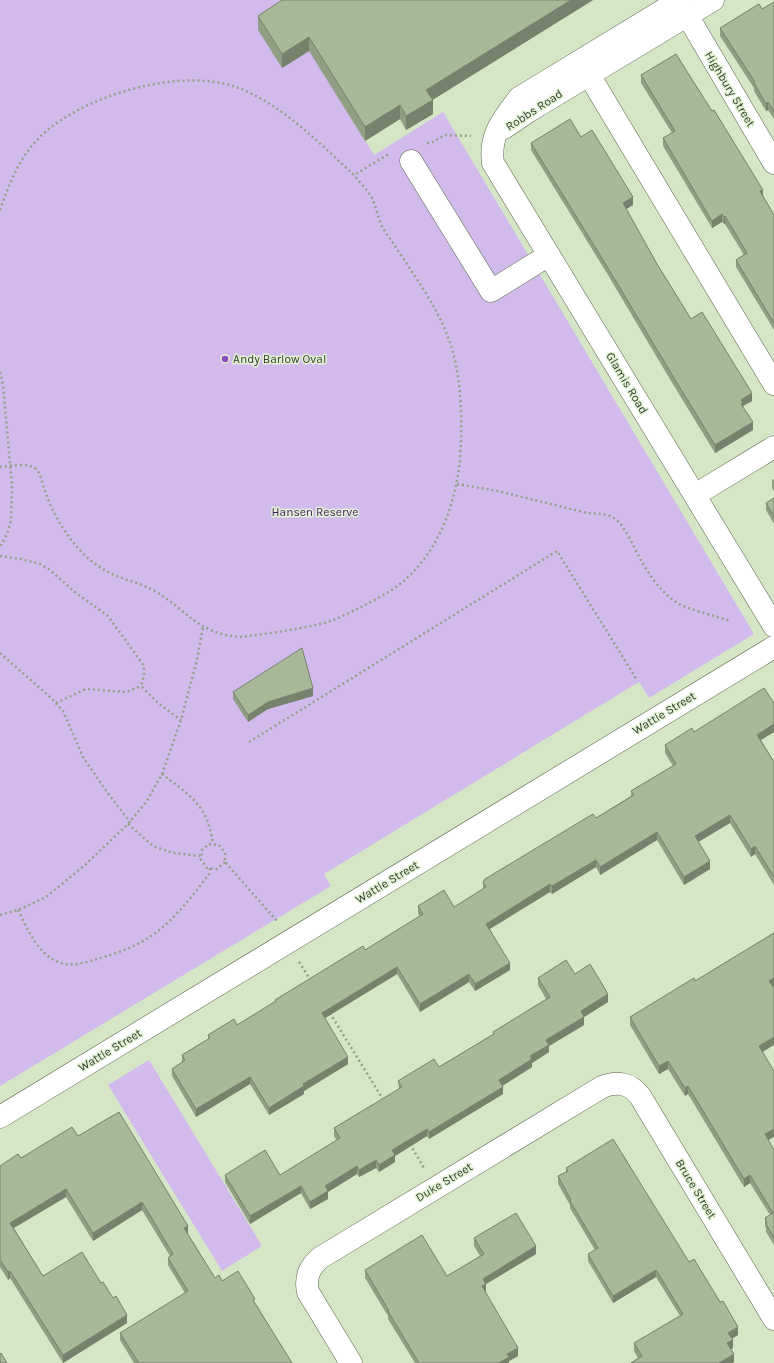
<svg xmlns="http://www.w3.org/2000/svg" width="774" height="1363" viewBox="0 0 774 1363" font-family="Karla,sans-serif">
<rect width="100%" height="100%" fill="#d5e6c7"/>
<g fill="#d2bbec">
<path d="M0,0H303L285,11L374,155L443,112L754,634L649,698L639,682L324,874L331,886L0,1086Z"/>
<path d="M149,1060L262,1246L222,1271L108,1085Z"/>
</g>
<g fill="none" stroke-linecap="round" stroke-linejoin="round">
<g stroke="#566549" stroke-width="23">
<g id="minor">
<path d="M680,0L519,98C503,119 489,135 493,163L774,626"/>
<path d="M687,15L774,163"/>
<path d="M589,75L774,384"/>
<path d="M504,128L529,111L713,0"/>
<path d="M411,161L491,291L549,255"/>
<path d="M695,495L774,447"/>
<path d="M0,1117L774,647"/>
<path d="M351,1363L308,1292C305,1277 309,1268 320,1258L602,1087C617,1081 630,1083 640,1096L774,1319"/>
</g>
</g>
<g stroke="#939f88" stroke-width="2.5" stroke-dasharray="2 3" stroke-linecap="butt">
<path d="M427,143H431L445,135L471,136"/>
<path d="M0,210C9,184 19,158 39,138C81,95 185,65 241,89C285,107 320,144 354,175L389,154"/>
<path d="M0,372L3,385L12,485L11,521L7,534L0,547"/>
<path d="M0,467C10,466 27,462 36,469C42,475 42,484 45,491C51,509 61,527 73,542C84,557 101,570 119,577C130,581 142,584 153,590C187,609 195,633 240,637C266,634 294,630 320,624C335,621 348,613 361,607C376,599 393,591 406,579C445,543 460,490 461,439C462,406 460,369 448,337C436,304 409,268 389,237C386,233 383,229 381,224C378,216 376,208 373,200C369,191 360,183 354,175"/>
<path d="M457,484L498,491L587,513C596,514 606,513 614,518C625,525 635,550 642,562C650,576 660,590 673,600C686,610 714,615 730,621"/>
<path d="M0,556L21,559L40,564L50,570L76,593L108,616L144,666V675L141,686L158,703L181,720"/>
<path d="M0,653L50,697L63,711L83,757L107,792L130,822"/>
<path d="M56,703L86,689L126,692L141,686"/>
<path d="M249,742L557,551L637,680"/>
<path d="M162,774C180,788 203,802 209,826C211,832 212,838 213,844"/>
<path d="M128,824L153,846L173,853L201,856"/>
<path d="M225,862L217,869L207,868L201,860L202,850L209,844L219,845L225,853V862L276,920L277,923"/>
<path d="M18,910C27,928 36,951 56,961C69,968 84,963 97,959C118,953 141,945 158,931C178,915 194,894 209,874L210,868"/>
<path d="M0,915L18,910L46,897L85,865L128,824L147,801L162,774L181,720L197,660L203,627"/>
<path d="M299,962L311,981"/>
<path d="M330,1013L384,1101"/>
<path d="M410,1144L424,1168"/>
</g>
<use href="#minor" stroke="#fff" stroke-width="22"/>
</g>
<g fill="#909f84">
<path d="M282,0H593L432,100L433,114L406,130L400,119L365,141L309,51L282,68L258,30V16Z"/>
<path d="M774,2V119L768,110L766,111L754,91V88L720,36V28L762,9Z"/>
<path d="M641,75L763,196L774,215V330L736,267V260L744,255L725,224H724L722,222L712,228L663,146V138L672,133L641,83Z"/>
<path d="M581,137L633,205L626,209L657,264L691,319L752,401L743,406L753,430L715,453L671,381L608,275L531,150V143Z"/>
<path d="M774,479V491L772,488V480Z"/>
<path d="M774,498V524L766,510V503Z"/>
<path d="M233,692L313,696L268,709L248,722L233,699Z"/>
<path d="M774,703V732L761,740L774,762V885L755,854L751,857L730,823L698,842L710,869L684,885L657,840L600,875L596,867L552,894L550,892L490,929L510,970L475,991L469,982L420,1012L397,974L325,1018L348,1064L304,1091V1094L269,1115L250,1084L196,1117L172,1076V1069L182,1062V1055L208,1039V1035L237,1025L275,1002V1000L365,950L420,916L418,914V906L454,907L483,889V882L596,818L631,796V791L673,766L665,753V745L694,732Z"/>
<path d="M774,933V986L773,987L763,1052L768,1140L774,1150V1245L766,1232V1228L765,1226V1218L770,1215L750,1183L744,1187L688,1094L685,1096L668,1069L659,1074L630,1025V1017L695,981Z"/>
<path d="M575,974L608,1002L584,1017V1025L549,1046V1052L532,1063V1067L502,1086L503,1094L429,1139L427,1136L395,1156V1162L379,1172L376,1168L359,1177L357,1174L328,1192V1199L310,1209L301,1193L250,1224L225,1182V1175H280L337,1141L334,1136V1128L399,1089L398,1081L439,1067L493,1034V1032L546,999L538,985V978Z"/>
<path d="M78,1136L188,1233V1234L215,1278L222,1281L255,1303L292,1363H134L120,1340V1333L185,1293L168,1265V1258L170,1256L142,1210L93,1241L66,1197L14,1228L43,1276L101,1283L127,1323L63,1363L10,1278L8,1280L0,1267V1166Z"/>
<path d="M566,1168L689,1262L738,1335L732,1339L733,1348L731,1349L734,1362L732,1363H631L638,1358L634,1351V1343L680,1316L656,1277L613,1303L588,1261V1254L595,1250L570,1208V1205L558,1184V1176L566,1172Z"/>
<path d="M474,1238L536,1254L486,1284V1291L485,1292L518,1356L509,1361V1363H415L388,1319V1316L365,1278V1270L447,1276L480,1256L474,1246Z"/>
</g>
<g fill="#76826c">
<path d="M571,0H593L426,104V90Z"/>
<path d="M309,37V51L282,68V54Z"/>
<path d="M433,100V114L406,130V116Z"/>
<path d="M768,102V110L766,111V104Z"/>
<path d="M400,105V119L365,141V127Z"/>
<path d="M763,190V198L760,191Z"/>
<path d="M633,197V205L623,211V203Z"/>
<path d="M722,214V222L712,228V221Z"/>
<path d="M725,216V224H724V217Z"/>
<path d="M752,393V401L743,406L741,411V400Z"/>
<path d="M753,422V430L715,453V445Z"/>
<path d="M313,688V696L268,709L248,722V715L268,702Z"/>
<path d="M774,724V732L757,742V735Z"/>
<path d="M730,815V823L695,844V836Z"/>
<path d="M657,832V840L600,875V867Z"/>
<path d="M755,846V854L751,857V849Z"/>
<path d="M596,860V867L552,894V886Z"/>
<path d="M710,861V869L684,885V877Z"/>
<path d="M550,884V892L486,931V924Z"/>
<path d="M510,963V970L475,991V984Z"/>
<path d="M397,967V974L322,1020V1013Z"/>
<path d="M469,974V982L420,1012V1004Z"/>
<path d="M774,978V986L769,989V981Z"/>
<path d="M608,994V1002L584,1017V1025L549,1046V1052L532,1063V1067L499,1088V1080L530,1056L546,1040L581,1011Z"/>
<path d="M774,1037V1045L759,1054V1046Z"/>
<path d="M348,1057V1064L304,1091V1094L269,1115V1108L303,1084Z"/>
<path d="M668,1061V1069L659,1074V1066Z"/>
<path d="M250,1077V1084L196,1117V1109Z"/>
<path d="M688,1086V1094L685,1096V1088Z"/>
<path d="M503,1087V1094L429,1139V1132Z"/>
<path d="M427,1129V1136L395,1156V1162L379,1172V1165L392,1150Z"/>
<path d="M774,1129V1137L765,1142V1134Z"/>
<path d="M376,1160V1168L359,1177V1170Z"/>
<path d="M357,1166V1174L328,1192V1199L310,1209V1202L325,1186Z"/>
<path d="M750,1175V1183L744,1187V1179Z"/>
<path d="M301,1186V1193L250,1224V1216Z"/>
<path d="M66,1189V1197L10,1230V1223Z"/>
<path d="M142,1202V1210L93,1241V1233Z"/>
<path d="M188,1226V1233L184,1236V1228Z"/>
<path d="M536,1246V1254L486,1284V1291L482,1294V1286L483,1279Z"/>
<path d="M656,1270V1277L613,1303V1296Z"/>
<path d="M10,1271V1278L8,1280V1272Z"/>
<path d="M127,1315V1323L63,1363V1355Z"/>
<path d="M738,1327V1335L728,1340V1333Z"/>
<path d="M733,1340V1348L727,1351V1343Z"/>
<path d="M518,1348V1356L509,1361V1363H499L507,1354Z"/>
<path d="M734,1354V1362L732,1363H719Z"/>
</g>
<g fill="#a8b99a" stroke="#76826c">
<path d="M282,0H571L426,90L433,100L406,116L400,105L365,127L309,37L282,54L258,16Z"/>
<path d="M774,2V112L768,102L766,104L754,83L755,82L720,28L759,4L762,9Z"/>
<path d="M676,54L712,111L714,110L763,190L760,191L774,215V323L736,260L747,253L725,216L724,217L722,214L712,221L663,138L675,131L641,75Z"/>
<path d="M570,119L581,137L592,130L633,197L623,203L657,264L691,319L702,312L752,393L741,400L743,403L741,404L753,422L715,445L671,373L608,268L531,143Z"/>
<path d="M774,498V516L766,503Z"/>
<path d="M302,648L313,688L268,702L248,715L233,692Z"/>
<path d="M764,688L774,703V724L757,735L774,762V877L755,846L751,849L730,815L695,836L710,861L684,877L657,832L600,867L596,860L552,886L550,884L486,924L510,963L475,984L469,974L420,1004L397,967L322,1013L348,1057L303,1084L304,1086L269,1108L250,1077L196,1109L172,1069L185,1060L182,1055L210,1038L208,1035L234,1019L237,1025L276,1001L275,1000L363,946L365,950L423,914L418,906L444,890L454,907L486,887L483,882L485,879L593,814L596,818L634,795L631,791L676,764L665,745L692,728L694,732Z"/>
<path d="M774,933V978L769,981L774,988V1037L759,1046L774,1071V1129L765,1134L774,1150V1238L766,1224L767,1223L765,1218L773,1213L750,1175L744,1179L688,1086L685,1088L668,1061L659,1066L630,1017L694,978L695,981Z"/>
<path d="M566,960L575,974L590,964L608,994L581,1011L584,1017L546,1040L549,1045L530,1056L532,1059L499,1080L503,1087L429,1132L427,1129L392,1150L395,1155L379,1165L376,1160L359,1170L357,1166L325,1186L328,1191L310,1202L301,1186L250,1216L225,1175L265,1150L280,1175L340,1138L334,1128L402,1087L398,1081L434,1059L439,1067L494,1034L493,1032L550,997L538,978Z"/>
<path d="M119,1112L188,1226L184,1228L215,1278L219,1275L222,1281L238,1271L255,1299L253,1300L292,1363H139L120,1333L188,1291L168,1258L173,1254L142,1202L93,1233L66,1189L10,1223L43,1276L82,1252L101,1283L103,1282L113,1298L116,1296L127,1315L63,1355L10,1271L8,1272L0,1260V1166L18,1154L21,1158L72,1127L78,1136Z"/>
<path d="M613,1139L689,1262L694,1259L720,1302L723,1301L738,1327L728,1333L733,1340L727,1343L734,1354L719,1363H631L642,1356L634,1343L683,1314L656,1270L613,1296L588,1254L598,1248L570,1201L571,1200L558,1176L568,1171L566,1168Z"/>
<path d="M516,1213L536,1246L483,1279L486,1284L482,1286L518,1348L507,1354L509,1357L499,1363H419L388,1311H389L365,1270L422,1235L447,1276L484,1254L474,1238Z"/>
<path d="M1,1353L7,1363H0V1354Z"/>
</g>
<circle fill="#8b4bc1" stroke="#e2f3d4" stroke-width="1.5" cx="225" cy="359" r="4"/>
<g text-anchor="middle" dominant-baseline="central" stroke-width="3" stroke-linejoin="round" paint-order="stroke">
<g font-size="12" fill="#353c2f" stroke="#e2f3d4">
<text transform="translate(730 89) rotate(59)">Highbury Street</text>
<text transform="translate(534 110) rotate(-33)">Robbs Road</text>
<text transform="translate(627 383) rotate(59)">Glamis Road</text>
<text transform="translate(664 713) rotate(-31)">Wattle Street</text>
<text transform="translate(387 882) rotate(-31)">Wattle Street</text>
<text transform="translate(110 1050) rotate(-31)">Wattle Street</text>
<text transform="translate(444 1182) rotate(-31)">Duke Street</text>
<text transform="translate(696 1189) rotate(59)">Bruce Street</text>
</g>
<g font-size="12" fill="#353c2f" stroke="#e2f3d4" text-anchor="start">
<text x="233" y="359">Andy Barlow Oval</text>
</g>
<g font-size="12" fill="#421663" stroke="#e2f3d4">
<text x="315" y="512">Hansen Reserve</text>
</g>
</g>
</svg>
